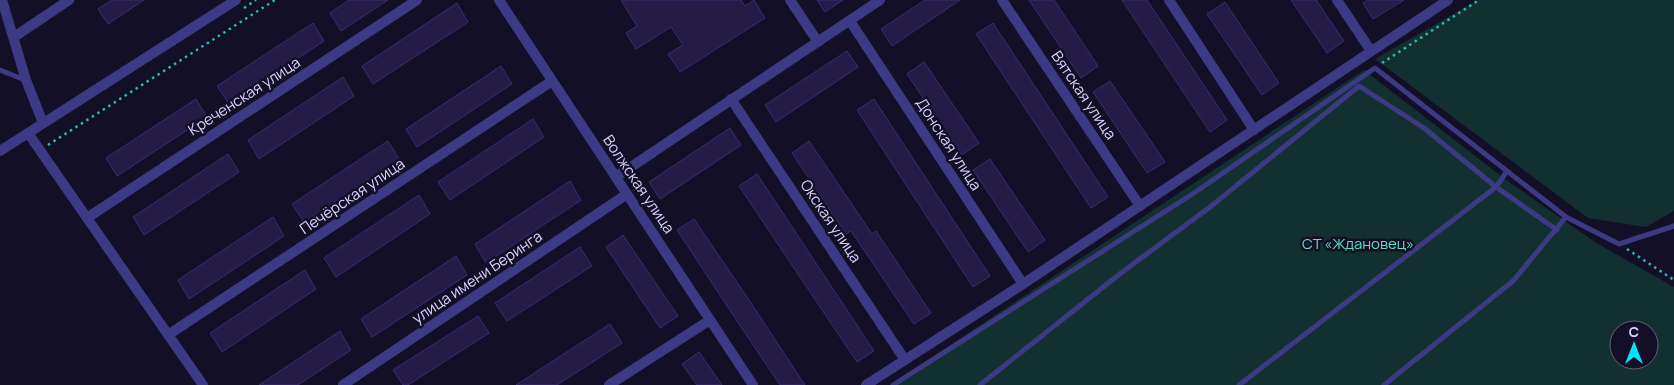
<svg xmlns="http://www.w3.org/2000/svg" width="1674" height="385" viewBox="0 0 1674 385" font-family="Manrope,sans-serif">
<rect width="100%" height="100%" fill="#130f26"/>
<g fill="#12302f" fill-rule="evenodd">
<path d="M1478,0H1674V211L1646,227L1588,218L1375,59Z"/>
<path d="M1364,70L1509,182L1598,244L1674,287V385H890ZM1619,330H1649V360H1619Z"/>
</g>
<g fill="#241b47" stroke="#3b2d73">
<path d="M112,0H144L108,24L98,9Z"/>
<path d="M349,0H388L341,31L330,13Z"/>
<path d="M621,0H741L745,6L754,0L765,18L680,72L668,54L683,45L671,27L636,49L626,33L637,26Z"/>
<path d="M817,0H843L825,12Z"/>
<path d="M925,0H960L892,46L881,29Z"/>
<path d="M1029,0H1054L1098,66L1081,78Z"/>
<path d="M1122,0H1147L1227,120L1210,132Z"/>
<path d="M1291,0H1316L1344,41L1327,53Z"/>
<path d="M1368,0H1404L1373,19L1363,3Z"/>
<path d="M1225,2L1279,83L1262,95L1207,14Z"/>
<path d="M457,3L468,22L373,84L362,66Z"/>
<path d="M313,23L324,41L229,104L217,86Z"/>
<path d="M993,23L1108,197L1091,208L976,34Z"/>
<path d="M847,51L858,67L776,122L765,105Z"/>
<path d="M924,62L979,143L962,155L907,74Z"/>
<path d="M501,66L512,84L417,147L406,129Z"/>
<path d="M343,77L354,96L259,159L248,140Z"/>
<path d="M1110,81L1165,162L1147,173L1093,92Z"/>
<path d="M196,99L207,117L117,176L106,158Z"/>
<path d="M874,99L990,276L973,287L857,110Z"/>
<path d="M533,119L544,137L450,200L438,182Z"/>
<path d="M730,128L741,145L660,199L649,182Z"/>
<path d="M388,141L399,159L304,222L292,204Z"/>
<path d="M809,141L872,234L876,231L931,313L914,324L851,231L846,234L792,153Z"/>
<path d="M228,154L239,172L144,235L133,217Z"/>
<path d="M990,159L1045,240L1028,252L973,170Z"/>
<path d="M757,174L874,351L857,362L739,186Z"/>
<path d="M570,181L581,200L486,263L475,244Z"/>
<path d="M419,195L430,214L336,277L324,258Z"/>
<path d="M273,217L284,236L189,299L178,280Z"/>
<path d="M694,219L749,300L805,385H780L739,324L677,230Z"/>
<path d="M623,235L678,316L660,328L606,247Z"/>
<path d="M580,247L592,266L507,321L495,303Z"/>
<path d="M456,256L467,275L372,337L361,319Z"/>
<path d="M305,270L316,289L222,352L210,333Z"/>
<path d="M478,316L489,333L408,385H403L393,370Z"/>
<path d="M610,324L622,343L557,385H516Z"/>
<path d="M340,331L351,350L298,385H259Z"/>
<path d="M699,352L722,385H697L682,364Z"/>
</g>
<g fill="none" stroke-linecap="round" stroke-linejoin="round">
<g stroke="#2fb8b0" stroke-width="2.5" stroke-dasharray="2.5 4" stroke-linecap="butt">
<path d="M244,8L256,0"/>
<path d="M1382,63L1479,0"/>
<path d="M48,145L275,0"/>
<path d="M1627,249L1674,280"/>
</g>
<g stroke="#3d3a85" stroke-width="5">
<path d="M0,70L25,80"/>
<path d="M893,385L1194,193L1375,68L1566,217L1619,244L1674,226"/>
<path d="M980,385L1121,273L1210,207L1359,86L1424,128L1496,187L1557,230"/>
<path d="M1239,385L1496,187L1507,171"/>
<path d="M1384,385L1513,281L1566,217"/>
</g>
<g stroke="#3d3a85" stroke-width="10">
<path d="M2,0L26,80L43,123"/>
<path d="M499,0L753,385"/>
<path d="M790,0L818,42"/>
<path d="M1002,0L1140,206"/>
<path d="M1169,0L1254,130"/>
<path d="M1337,0L1371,51"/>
<path d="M850,21L1023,284"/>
<path d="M14,37L69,0"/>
<path d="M731,99L905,360"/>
<path d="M28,133L203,385"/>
<path d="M0,151L236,0"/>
<path d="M616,177L880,0"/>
<path d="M87,218L417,0"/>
<path d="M168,335L552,81"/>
<path d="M343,385L627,194"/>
<path d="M609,385L710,320"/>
<path d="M866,385L1023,284L1448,0"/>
</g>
</g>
<g text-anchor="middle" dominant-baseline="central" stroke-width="5" stroke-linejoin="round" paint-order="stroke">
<g font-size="15" fill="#d9d4ff" stroke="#130f26">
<text transform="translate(1084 95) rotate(56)">Вятская улица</text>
<text transform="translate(244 96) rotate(-33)">Креченская улица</text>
<text transform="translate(949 144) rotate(57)">Донская улица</text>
<text transform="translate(639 184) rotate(56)">Волжская улица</text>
<text transform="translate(352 196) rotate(-34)">Печёрская улица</text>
<text transform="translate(831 221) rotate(56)">Окская улица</text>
<text transform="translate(477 277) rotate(-34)">улица имени Беринга</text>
</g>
<g font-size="15" fill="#5fe0c0" stroke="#130f26">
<text x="1358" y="243">СТ «Ждановец»</text>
</g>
</g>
<g transform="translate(1634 345)"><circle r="24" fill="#130f26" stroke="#625e7d"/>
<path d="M0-4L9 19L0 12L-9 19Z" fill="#00e5ff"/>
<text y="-8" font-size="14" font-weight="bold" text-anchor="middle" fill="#d9d4ff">С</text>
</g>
</svg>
